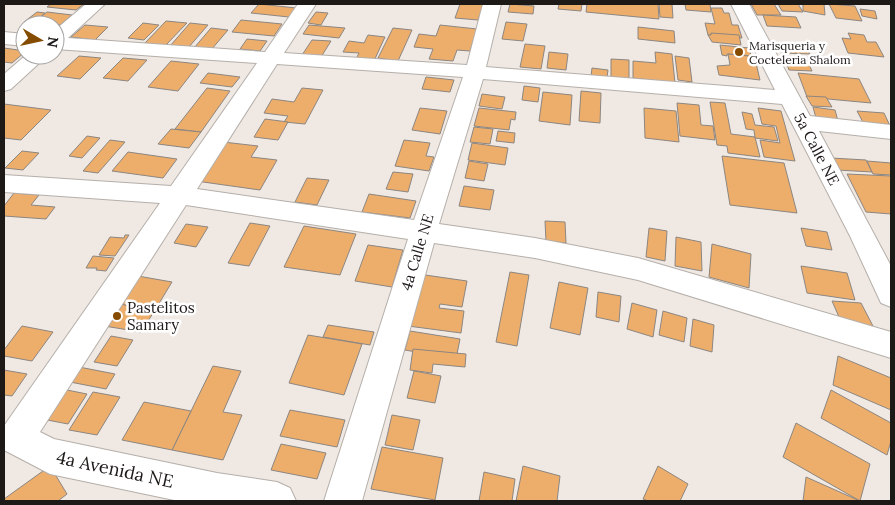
<svg xmlns="http://www.w3.org/2000/svg" width="895" height="505" viewBox="0 0 895 505" font-family="Lora,serif">
<rect width="100%" height="100%" fill="#efe8e3"/>
<g fill="#eeae6b" stroke="#8c8681">
<path d="M51,4H84L76,10L47,7Z"/>
<path d="M259,4L296,8L289,17L251,13Z"/>
<path d="M460,4H484L478,20L455,18Z"/>
<path d="M510,4L534,6L533,14L508,12Z"/>
<path d="M559,4H582L581,11L558,9Z"/>
<path d="M587,4H658L659,19L586,12Z"/>
<path d="M659,4H672L673,18L660,17Z"/>
<path d="M685,4H710L711,12L686,10Z"/>
<path d="M751,4H774L781,15H757Z"/>
<path d="M778,4H798L803,12L782,11Z"/>
<path d="M803,4H824L825,15L803,11Z"/>
<path d="M829,4L855,6L862,21L836,18Z"/>
<path d="M711,8H722L724,13H729L732,25H738L742,38L708,35L705,23L715,24Z"/>
<path d="M860,9L875,11L877,19L862,16Z"/>
<path d="M37,12L45,13L33,23L24,22Z"/>
<path d="M47,12L72,15L60,25L34,22Z"/>
<path d="M316,12L328,13L321,25L308,23Z"/>
<path d="M763,15L796,17L801,28L767,26Z"/>
<path d="M241,20L282,24L274,36L232,32Z"/>
<path d="M166,21L187,23L165,46L144,44Z"/>
<path d="M506,22L527,24L523,41L502,39Z"/>
<path d="M143,23L159,25L144,40L128,38Z"/>
<path d="M190,23L208,25L188,48L170,46Z"/>
<path d="M85,25L108,27L95,40L71,37Z"/>
<path d="M309,25L345,28L339,38L303,34Z"/>
<path d="M440,25L477,29L470,51L457,50L453,61L429,59L433,49L414,47L419,34L436,36Z"/>
<path d="M638,27L674,31L675,43L638,39Z"/>
<path d="M211,28L228,30L211,50L194,48Z"/>
<path d="M393,28L412,30L398,61L378,58Z"/>
<path d="M711,33L739,35L741,45L712,42L708,35H711Z"/>
<path d="M848,33L864,35L867,42H876L884,57L848,53L842,38L851,39Z"/>
<path d="M368,35L385,37L374,61L356,59L359,53L343,52L349,41L364,43Z"/>
<path d="M247,39L267,41L260,51L240,49Z"/>
<path d="M312,40L331,41L321,57L302,55Z"/>
<path d="M525,44L545,46L541,69L520,67Z"/>
<path d="M720,45L749,48L751,56L727,54V56L722,55Z"/>
<path d="M778,46L805,47L810,54L783,53Z"/>
<path d="M4,48L25,51V52L12,63L4,62Z"/>
<path d="M549,52L568,54L566,70L547,68Z"/>
<path d="M655,52L672,54L675,83L633,78V61L656,63Z"/>
<path d="M728,54L749,56L750,63H756L760,80L719,75L717,66L730,65Z"/>
<path d="M79,56L101,58L80,79L57,76Z"/>
<path d="M675,56L689,58L692,82L678,80Z"/>
<path d="M784,56L806,58L812,71L789,70Z"/>
<path d="M123,58L147,60L128,81L103,78Z"/>
<path d="M611,59L629,60V79L611,78Z"/>
<path d="M171,61L199,64L178,91L148,87Z"/>
<path d="M592,68L608,70L607,77L591,76Z"/>
<path d="M208,73L240,77L232,87L200,83Z"/>
<path d="M798,73L859,79L871,103L807,97Z"/>
<path d="M426,77L454,80L450,92L422,89Z"/>
<path d="M524,86L540,88L538,102L522,100Z"/>
<path d="M207,88L230,91L201,132L175,129Z"/>
<path d="M302,88L323,90L305,124L284,122L288,116L264,113L272,99L294,102Z"/>
<path d="M581,91L601,93L600,123L579,121Z"/>
<path d="M543,92L572,95L570,125L539,121Z"/>
<path d="M482,94L505,97L502,109L479,106Z"/>
<path d="M806,96L826,97L832,107L812,106Z"/>
<path d="M710,102L725,103L731,134L755,137L760,157L728,153L727,146L717,145Z"/>
<path d="M677,103L699,105L701,125L713,126L715,140L680,136Z"/>
<path d="M4,104L51,110L21,140L4,138Z"/>
<path d="M813,107L835,110L838,121L816,118Z"/>
<path d="M420,108L447,111L440,134L412,130Z"/>
<path d="M479,108L516,112L515,120L511,119L509,130L474,126Z"/>
<path d="M644,108L676,111L679,142L645,138Z"/>
<path d="M758,108L781,111L795,161L764,157L760,140L780,143L776,126L762,124Z"/>
<path d="M857,111L884,113L891,128L865,126Z"/>
<path d="M742,112L752,114L755,125L774,127L778,141L755,138L754,130L746,129Z"/>
<path d="M265,119L288,122L278,140L254,137Z"/>
<path d="M474,127L493,129L490,144L470,142Z"/>
<path d="M171,129L201,132L189,148L158,144Z"/>
<path d="M498,131L515,133L514,143L496,141Z"/>
<path d="M87,136L100,138L82,158L69,156Z"/>
<path d="M110,140L125,142L98,173L83,171Z"/>
<path d="M404,140L430,143L426,156L434,157L429,171L395,166Z"/>
<path d="M223,142L258,146L251,157L277,160L260,190L196,181Z"/>
<path d="M472,143L508,148L505,165L468,160Z"/>
<path d="M22,151L39,153L23,170L5,168Z"/>
<path d="M128,152L177,159L163,178L112,171Z"/>
<path d="M722,156L784,163L797,213L730,205Z"/>
<path d="M831,158L866,160L872,172L837,170Z"/>
<path d="M469,161L488,164L484,181L465,178Z"/>
<path d="M867,161L891,163V175L873,174Z"/>
<path d="M393,172L413,174L408,192L386,189Z"/>
<path d="M847,174L891,176V214L866,212Z"/>
<path d="M307,178L329,180L317,205L295,202Z"/>
<path d="M464,186L494,190L490,210L459,206Z"/>
<path d="M14,193L39,195L31,205L55,207L46,219L4,216V206Z"/>
<path d="M369,194L416,201L410,218L362,212Z"/>
<path d="M545,221L565,222L566,243L546,241Z"/>
<path d="M250,223L270,226L249,266L228,263Z"/>
<path d="M186,224L208,227L196,247L174,243Z"/>
<path d="M304,226L356,234L340,275L284,267Z"/>
<path d="M649,228L667,231L665,261L646,257Z"/>
<path d="M801,228L827,232L832,250L806,246Z"/>
<path d="M125,235H129L115,256L99,255L110,237L124,238Z"/>
<path d="M676,237L701,242L702,271L675,266Z"/>
<path d="M712,244L751,254L749,288L709,277Z"/>
<path d="M368,245L403,250L392,287L355,281Z"/>
<path d="M93,256L114,258L106,271L96,270L97,268H86Z"/>
<path d="M801,266L847,273L855,300L807,293Z"/>
<path d="M510,272L529,275L517,346L496,342Z"/>
<path d="M132,275L172,282L155,310L113,303Z"/>
<path d="M425,275L467,281L462,307L440,304L439,308L464,311L461,333L408,326Z"/>
<path d="M559,282L588,288L580,335L550,328Z"/>
<path d="M598,292L621,296L619,322L596,317Z"/>
<path d="M832,301L861,303L874,328L843,326Z"/>
<path d="M113,303L155,310L141,332L98,325Z"/>
<path d="M632,303L657,310L653,337L627,329Z"/>
<path d="M663,311L687,318L684,342L659,335Z"/>
<path d="M693,319L714,325L712,352L690,346Z"/>
<path d="M328,325L374,332L370,345L323,337Z"/>
<path d="M22,326L53,332L32,361L4,356V350Z"/>
<path d="M410,331L460,339L456,359L405,350Z"/>
<path d="M308,335L362,344L344,395L289,383Z"/>
<path d="M111,336L133,340L117,366L94,362Z"/>
<path d="M413,349L466,354L465,367L433,364L432,373L410,370Z"/>
<path d="M838,356L891,378V410L833,385Z"/>
<path d="M213,366L241,371L223,412L242,415L223,460L172,450Z"/>
<path d="M79,367L115,374L106,389L70,382Z"/>
<path d="M4,370L27,374L12,396L4,395Z"/>
<path d="M414,371L441,376L435,403L407,398Z"/>
<path d="M62,389L87,394L68,424L42,419Z"/>
<path d="M831,390L891,423V441L887,455L821,418Z"/>
<path d="M93,392L120,397L97,435L69,430Z"/>
<path d="M144,402L191,411L172,450L122,440Z"/>
<path d="M290,410L345,420L337,447L280,436Z"/>
<path d="M392,415L420,420L413,450L385,445Z"/>
<path d="M796,423L870,464L860,501L783,457Z"/>
<path d="M281,444L326,453L317,479L271,470Z"/>
<path d="M382,447L443,458L435,500L371,489Z"/>
<path d="M50,466L67,494L58,501H6L4,499Z"/>
<path d="M523,466L560,476L557,501H516Z"/>
<path d="M658,466L688,484L680,501H648L643,499Z"/>
<path d="M484,472L515,479L512,501H479Z"/>
<path d="M806,477L860,501H803Z"/>
</g>
<g fill="none" stroke-linecap="round" stroke-linejoin="round">
<g stroke="#b5afaa" stroke-width="2">
<g id="minor">
<path d="M86,4H105L68,38L265,52L298,4H316L284,53L467,65L483,4H501L486,67L775,90L731,4H749L810,116L891,125V139L819,131L891,266V307L881,303L850,236L782,104L483,79L439,224L535,238L638,258L891,332V358L638,280L535,258L434,243L362,501H324L408,239L186,205L40,432L54,439L217,473L277,482L290,488L296,501H179L50,474L4,450V426L160,203L4,192V175L171,186L257,63L55,49V30ZM277,64L463,77L414,220L197,189Z"/>
<path d="M4,32L25,34V46L4,44Z"/>
<path d="M26,55H48L11,89L4,91V74Z"/>
</g>
</g>
<use href="#minor" fill="#fff" fill-rule="evenodd"/>
</g>
<g fill="#854b01" stroke="#fff" stroke-width="2">
<circle cx="739" cy="52" r="5"/>
<circle cx="117" cy="316" r="5"/>
</g>
<g text-anchor="middle" dominant-baseline="central" stroke-width="5" stroke-linejoin="round" paint-order="stroke">
<g font-size="12" fill="#1c1917" stroke="#fff" text-anchor="start">
<text x="749" y="45">Marisqueria y<tspan x="749" dy="14">Cocteleria Shalom</tspan></text>
</g>
<g font-size="15" fill="#1c1917" stroke="#fff">
<text transform="translate(817 149) rotate(62)">5a Calle NE</text>
<text transform="translate(417 252) rotate(-73)">4a Calle NE</text>
</g>
<g font-size="15" fill="#1c1917" stroke="#fff" text-anchor="start">
<text x="127" y="307">Pastelitos<tspan x="127" dy="17">Samary</tspan></text>
</g>
<g font-size="18" fill="#1c1917" stroke="#fff">
<text transform="translate(115 469) rotate(12)">4a Avenida NE</text>
</g>
</g>
<rect width="895" height="505" fill="none" stroke="#1c1917" stroke-width="10"/>
<g transform="translate(40 40) rotate(99)"><circle r="24" fill="#ffffff" stroke="#a4a3a2"/>
<path d="M0-4L9 19L0 12L-9 19Z" fill="#854b01"/>
<text y="-8" font-size="14" font-weight="bold" text-anchor="middle" fill="#1c1917">N</text>
</g>
</svg>
